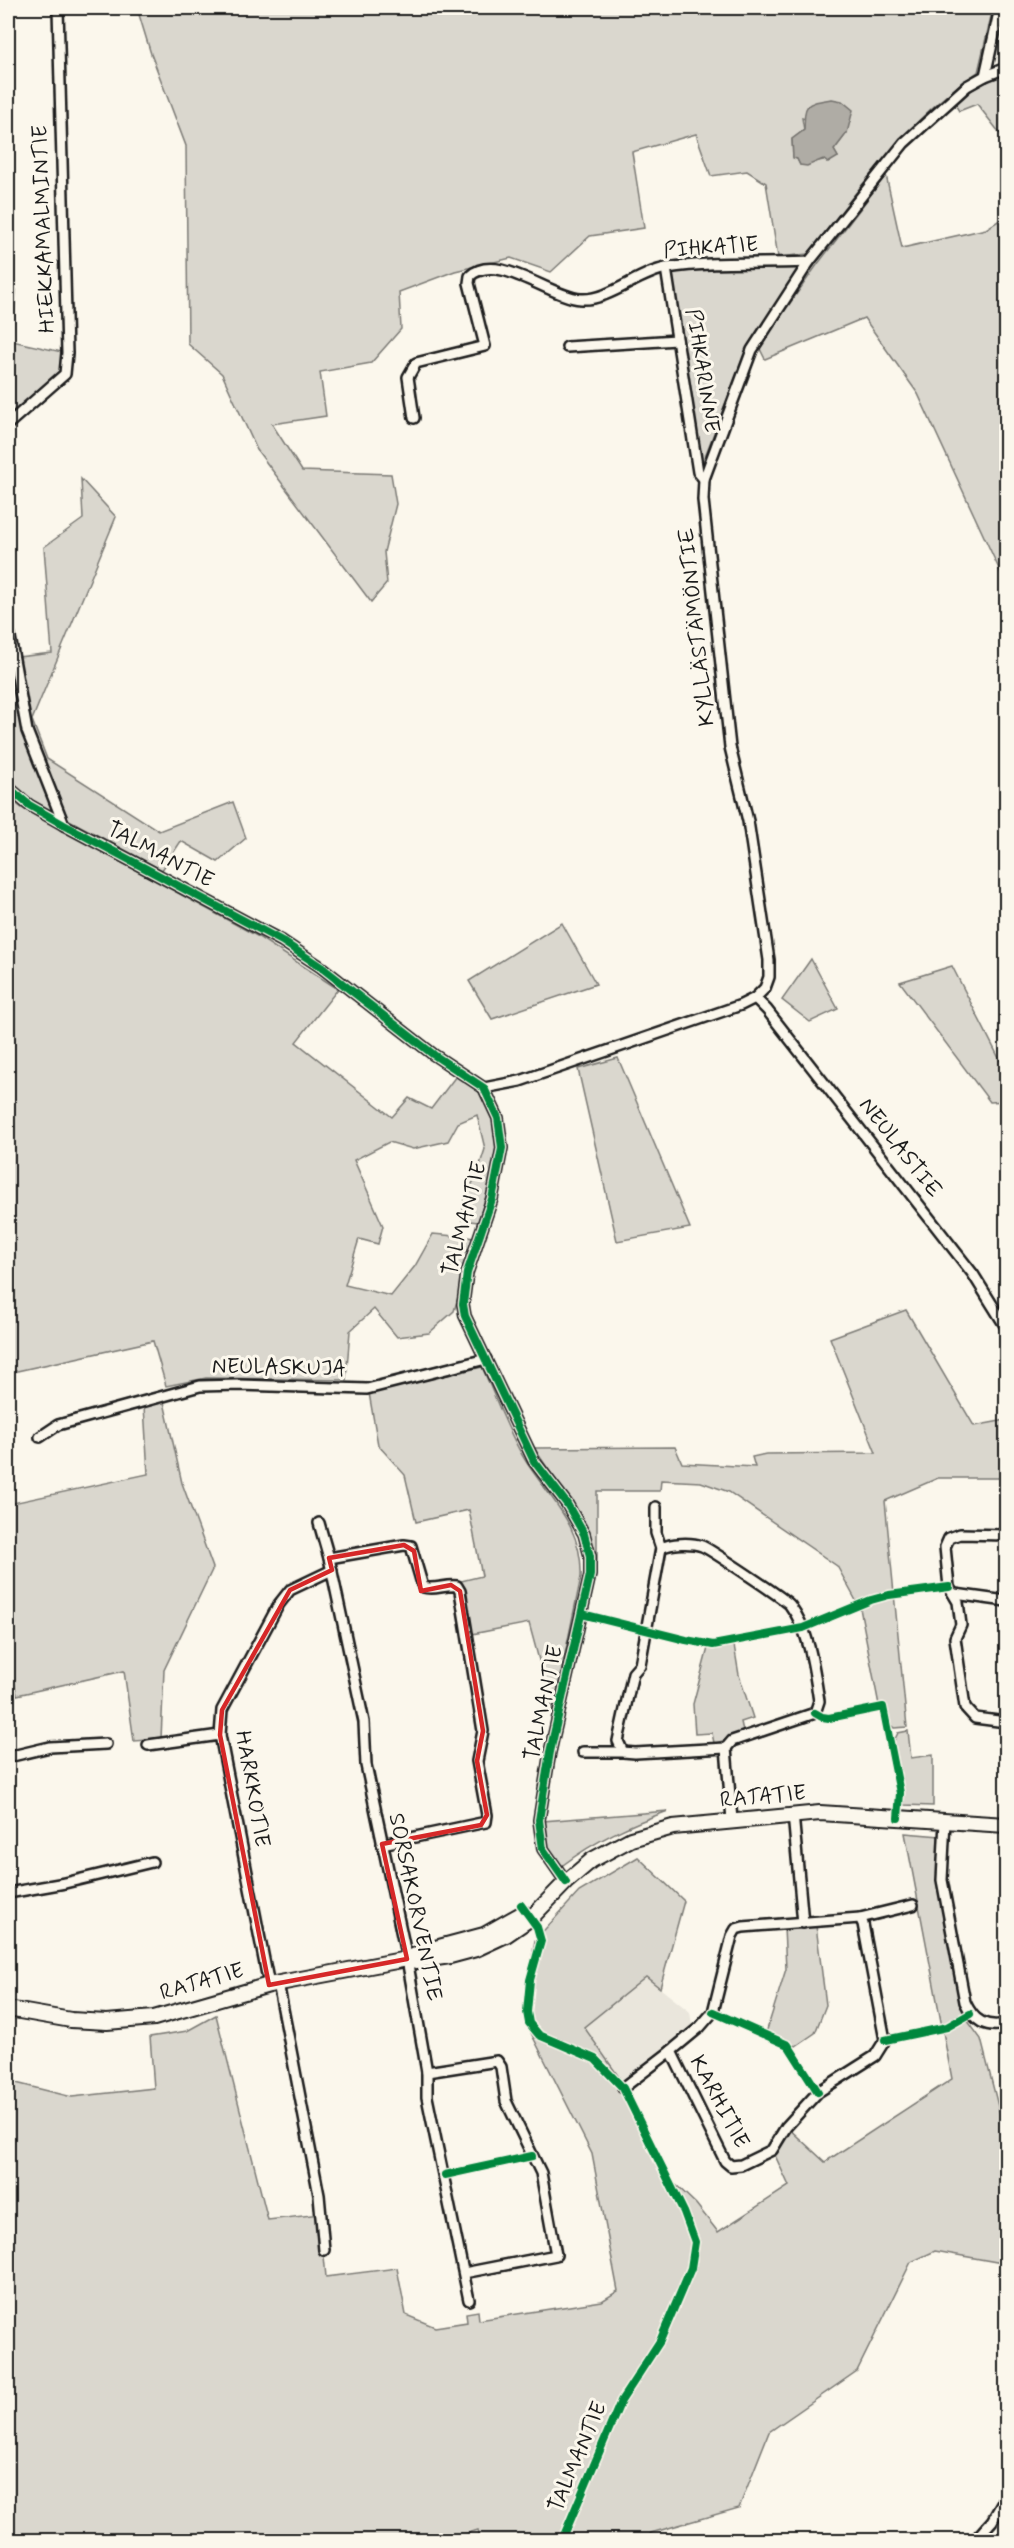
<svg xmlns="http://www.w3.org/2000/svg" width="1014" height="2548" viewBox="0 0 1014 2548" font-family="Mynerve,sans-serif">
<rect width="100%" height="100%" fill="#fbf7ec"/>
<filter id="ink" filterUnits="userSpaceOnUse"><feTurbulence type="fractalNoise" baseFrequency=".0167" numOctaves="2"/><feDisplacementMap in="SourceGraphic" scale="12" xChannelSelector="R" yChannelSelector="G"/><feConvolveMatrix kernelMatrix="1 2 1 2 8 2 1 2 1" color-interpolation-filters="sRGB"/></filter>
<g filter="url(#ink)">
<path fill="#eae6dc" d="M646,1977L690,2012L692,2025L623,2082L584,2027Z"/>
<g fill="#dad7ce" stroke="#7b7a75" stroke-width="1.5" fill-rule="evenodd">
<path d="M137,8H993L978,72C908,118 859,190 808,254L778,257L766,183L747,171L711,176L696,134L632,152L644,228L590,236L551,272L511,258L455,271L399,292L401,329L371,363L320,372L326,416L272,424L302,471L391,474L396,504L384,552L387,583L371,602L257,450L222,374L188,344L186,146L151,54ZM802,118L847,133L834,150L838,157L800,165L797,159L793,157L792,139L804,130Z"/>
<path d="M1006,74V141L977,104L959,111L954,103C971,89 986,80 1006,74Z"/>
<path d="M886,175L902,248L986,229L1006,216V584L918,394L864,318L765,359L759,347L817,265Z"/>
<path d="M802,266L748,345L702,464L669,270Z"/>
<path d="M8,288L16,290L12,341L62,352L59,374L8,420Z"/>
<path d="M81,479L116,517L32,720L47,759L159,831L233,802L246,838L218,862L181,841L162,870L32,800L8,780V707L25,704L18,657L52,653L44,547L83,519Z"/>
<path d="M8,797L22,808L257,936L338,989L296,1042L392,1117L409,1098L431,1109L456,1076L479,1092L493,1118L498,1134L492,1176L478,1222L462,1220L464,1200L477,1174L485,1149L477,1115L458,1123L448,1141L413,1149L389,1142L354,1160L383,1226L378,1244L359,1239L345,1285L391,1296L415,1266L433,1234L476,1238L454,1311L429,1333L397,1337L374,1309L350,1331L346,1380L206,1378L166,1386L153,1341L8,1373Z"/>
<path d="M562,923L596,984L492,1019L469,981Z"/>
<path d="M811,959L838,1009L810,1022L782,1000Z"/>
<path d="M952,966L1006,1072V1101L990,1102L900,982Z"/>
<path d="M618,1058L690,1228L617,1241L578,1069Z"/>
<path d="M906,1310L974,1426L1006,1420V1478H938L885,1501L907,1727L894,1728L891,1725L887,1705H879L860,1608L837,1566L729,1492L701,1482L661,1480L660,1491H597V1562L586,1525L534,1448L675,1447L682,1463L755,1467L752,1457L766,1454L876,1453L830,1338Z"/>
<path d="M482,1367C495,1396 510,1437 527,1463C552,1501 583,1527 581,1577L553,1712L529,1623L472,1634L461,1581L482,1576L469,1510L416,1522L405,1475L378,1445L369,1393Z"/>
<path d="M164,1402L182,1483L213,1568L164,1670L161,1739L134,1741L124,1671L17,1695L8,1656V1504L148,1474L144,1406Z"/>
<path d="M734,1645L739,1675L753,1718L741,1722L743,1731C731,1735 726,1742 714,1743L712,1733L695,1734L693,1704L708,1648Z"/>
<path d="M908,1731L911,1758L933,1755V1806L904,1805L894,1741L898,1733Z"/>
<path d="M668,1811C629,1825 596,1840 563,1865H560C547,1850 545,1840 543,1821Z"/>
<path d="M905,1833L940,1836L937,1878L961,2004L967,2020L981,2039L1001,2118L1006,2125V2270L1002,2263L935,2251L911,2262L857,2371L769,2432L739,2508L651,2533L646,2540H481L478,2530L447,2540H8V2081L72,2097L154,2088L150,2037L187,2031L216,2015L268,2220L320,2214L326,2277L397,2268L406,2315L435,2327L467,2322L466,2313L478,2311L479,2320L602,2301L618,2291L592,2154L531,2033L523,2007L535,1940L579,1892L638,1857L684,1901L660,1988L646,1977L584,2027L628,2090L672,2181L696,2204L718,2232L789,2186L773,2151L787,2127L825,2162L952,2079Z"/>
<path d="M816,1926L826,2005L815,2033L796,2046L766,2033L786,1969L784,1928Z"/>
</g>
<path fill="#afaca5" stroke="#74726e" stroke-width="1.5" d="M832,99L842,101L853,110L847,133L834,150L838,157L828,163L823,159L807,166L800,165L797,159L793,158L792,139L804,130C805,102 804,104 832,99Z"/>
<g fill="none" stroke-linecap="round" stroke-linejoin="round">
<g stroke="#1c1c1c" stroke-width="14">
<g id="street">
<path d="M985,76L1000,8"/>
<path d="M666,268L698,472L704,479"/>
<path d="M567,347L677,340"/>
<path d="M414,418L408,377L416,363L485,346L469,283L470,276C497,251 550,297 581,299C609,301 639,272 667,268C714,261 762,264 809,262"/>
<path d="M8,424L65,374L67,353L58,8"/>
<path d="M8,626L27,731L64,825"/>
<path d="M8,787L29,805L64,825L282,941L321,967L434,1055L484,1088L498,1118L502,1148L492,1199L467,1273L463,1304L465,1316L534,1461L567,1504L584,1534L590,1556V1575L550,1752L539,1820L543,1849L566,1882"/>
<path d="M755,998L767,1010L973,1274L1006,1327"/>
<path d="M484,1088L520,1081L741,1005L755,998L765,988L769,977V960L748,821L730,747L703,500L704,479L752,350L809,262L904,143L967,86L985,76L1006,68"/>
<path d="M40,1437L58,1425L200,1386L238,1385L367,1389L486,1359"/>
<path d="M656,1507V1533L661,1548L640,1665L633,1673L618,1741L623,1752L635,1753L726,1748"/>
<path d="M319,1523L329,1558L364,1722L366,1765L407,1959L427,2072V2097L469,2300"/>
<path d="M1006,1535L960,1534L949,1538L945,1547L949,1587L958,1602L961,1625L955,1638L965,1707L975,1718L1006,1722"/>
<path d="M661,1548C671,1543 691,1542 702,1546C710,1549 786,1600 790,1605C810,1632 814,1669 819,1701L815,1713L732,1741L726,1748"/>
<path d="M329,1558L404,1545L411,1546L423,1587C434,1591 446,1584 457,1586L460,1591L483,1731L477,1761L487,1815L486,1822L382,1844"/>
<path d="M955,1594L1006,1601"/>
<path d="M148,1745L220,1735"/>
<path d="M726,1748L732,1820"/>
<path d="M583,1752H623"/>
<path d="M8,1757L50,1747L106,1744"/>
<path d="M793,1814L803,1923"/>
<path d="M945,1821L942,1880L965,2002C974,2022 986,2028 1006,2024"/>
<path d="M8,1893L65,1883L152,1862"/>
<path d="M860,1918L863,1924L885,2040L875,2056L818,2092L786,2127L772,2150L741,2165L731,2166L725,2161L671,2051L700,2027L713,2012L732,1936L736,1929L743,1927Z"/>
<path d="M860,1918L913,1905"/>
<path d="M278,1983L319,2195L324,2250"/>
<path d="M269,1985L220,1735L222,1710L279,1604L290,1590L332,1570"/>
<path d="M427,2072L497,2061L501,2067L506,2101L541,2173L556,2255L464,2273"/>
<path d="M623,2088L671,2051"/>
<path d="M975,2540L992,2521L1006,2497"/>
</g>
</g>
<g stroke="#1c1c1c" stroke-width="18">
<g id="secondary">
<path d="M407,1959L416,1961L450,1956L476,1949L506,1935L531,1918L566,1882L592,1860L631,1839L673,1827L820,1813L1006,1825"/>
<path d="M8,2009L71,2020L107,2022L154,2018L269,1985L407,1959L424,1951L484,1935L523,1913"/>
</g>
</g>
<use href="#street" stroke="#fbf7ec" stroke-width="9"/>
<use href="#secondary" stroke="#fbf7ec" stroke-width="14"/>
<g stroke="#fbf7ec" stroke-width="11">
<g id="cycleway">
<path d="M8,787L29,805L64,825L282,941L321,967L434,1055L484,1088L498,1118L502,1148L492,1199L467,1273L463,1304L465,1316L534,1461L567,1504L584,1534L590,1556V1575L550,1752L539,1820L543,1849L566,1882"/>
<path d="M582,1614L686,1640L713,1645L803,1628L871,1600L889,1595L949,1587"/>
<path d="M815,1713L822,1717L829,1718L883,1707L900,1793L898,1818"/>
<path d="M521,1905L537,1927L541,1941L530,1980L527,2012L529,2023L539,2035L595,2059L623,2088L684,2212L695,2242L691,2268L660,2341L621,2401L562,2540"/>
<path d="M713,2012L788,2045L818,2092"/>
<path d="M885,2040L947,2027L970,2014"/>
<path d="M445,2175L532,2156"/>
</g>
</g>
<use href="#cycleway" stroke="#00873e" stroke-width="8"/>
</g>
</g>
<path fill="none" stroke="#d62828" stroke-width="4.5" stroke-linejoin="round" d="M404,1545L414,1551L421,1591L451,1585L460,1591L483,1731L477,1761L487,1815L481,1825L382,1844L407,1959L269,1985L220,1735L222,1710L290,1590L332,1570L329,1558Z"/>
<g text-anchor="middle" dominant-baseline="central" stroke-width="6" stroke-linejoin="round" paint-order="stroke">
<g font-size="22" fill="#1c1c1c" stroke="#fbf7ec">
<text transform="translate(44 229) rotate(-92)">HIEKKAMALMINTIE</text>
<text transform="translate(711 248) rotate(-4)">PIHKATIE</text>
<text transform="translate(702 371) rotate(81)">PIHKARINNE</text>
<text transform="translate(697 627) rotate(-96)">KYLLÄSTÄMÖNTIE</text>
<text transform="translate(160 855) rotate(28)">TALMANTIE</text>
<text transform="translate(900 1148) rotate(52)">NEULASTIE</text>
<text transform="translate(465 1219) rotate(-75)">TALMANTIE</text>
<text transform="translate(279 1368) rotate(1)">NEULASKUJA</text>
<text transform="translate(544 1703) rotate(-78)">TALMANTIE</text>
<text transform="translate(252 1789) rotate(80)">HARKKOTIE</text>
<text transform="translate(763 1797) rotate(-5)">RATATIE</text>
<text transform="translate(415 1907) rotate(78)">SORSAKORVENTIE</text>
<text transform="translate(202 1982) rotate(-16)">RATATIE</text>
<text transform="translate(719 2102) rotate(62)">KARHITIE</text>
<text transform="translate(578 2457) rotate(-67)">TALMANTIE</text>
</g>
</g>
<rect width="1014" height="2548" fill="none" stroke="#fbf7ec" stroke-width="30"/>
<rect x="15" y="15" width="984" height="2518" fill="none" stroke="#1c1c1c" stroke-width="2" filter="url(#ink)"/>
</svg>
